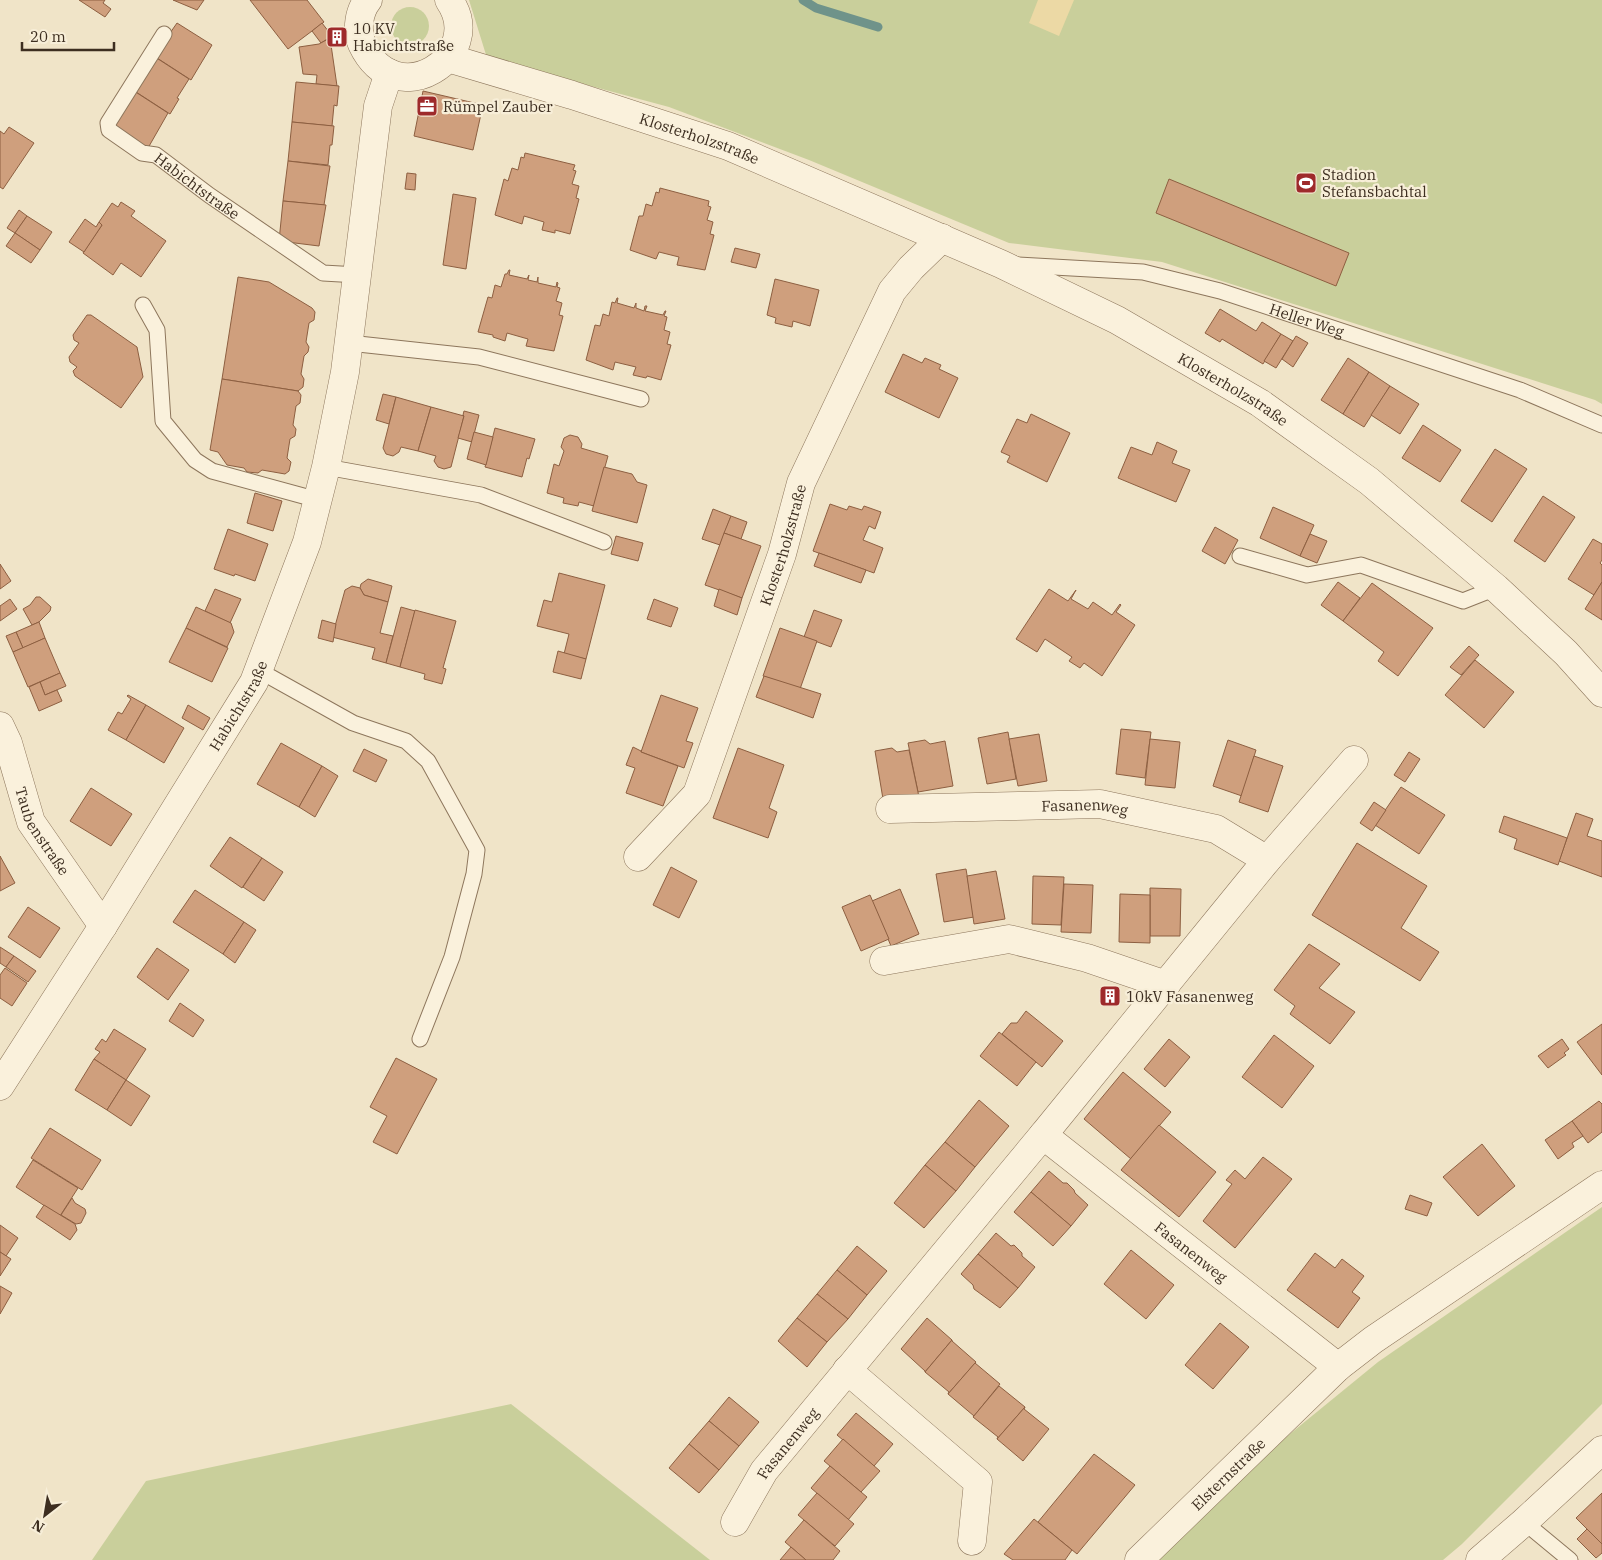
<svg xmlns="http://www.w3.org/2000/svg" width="1602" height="1560" viewBox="0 0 1602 1560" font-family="'IBM Plex Serif',serif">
<rect width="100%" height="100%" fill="#f0e4c8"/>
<g fill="#c9cf9b">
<path d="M469,0H1602V404L1595,400L1162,262L1009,243L809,160L669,107L487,58Z"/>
<circle cx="410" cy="26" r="19"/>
<path d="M1602,1207V1404L1462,1544L1443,1560H1136L1378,1362Z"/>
<path d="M511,1404L710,1560H92L146,1481Z"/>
</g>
<path fill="#ecd9a5" d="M1038,0H1074L1059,36L1029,23Z"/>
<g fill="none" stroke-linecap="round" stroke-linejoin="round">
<path stroke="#6f938a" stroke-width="9" d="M803,0L816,8L878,27"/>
</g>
<g fill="#cf9f7d" stroke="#8d5f41">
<path d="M79,0H105L103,3L111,9L105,17Z"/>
<path d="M173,0H204L197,10Z"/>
<path d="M250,0H307L324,22L288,49Z"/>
<path d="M177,23L212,45L191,80L154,56Z"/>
<path d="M322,23L332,36L321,43L312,31Z"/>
<path d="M340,29L341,43L335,44L333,30Z"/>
<path d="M330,38L337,86L316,84L317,75L303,74L299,47L319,44Z"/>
<path d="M155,57L189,79L177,98L179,99L170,114L133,90Z"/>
<path d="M296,82L339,86L337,106L334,105L332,126L292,122Z"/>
<path d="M134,91L168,113L148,148L111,124Z"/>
<path d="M423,91L483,105L473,150L414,136Z"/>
<path d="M292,122L334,126L332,145H330L328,165L288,161Z"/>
<path d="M9,127L34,143L3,189L0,187V131L4,134Z"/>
<path d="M525,153L575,165L573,170L576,171L572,184L579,186L576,198L579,199L570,234L555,230V233L542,230L544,222L524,216L522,224L495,215L504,179L508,181L512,168L518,170L521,157L524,158Z"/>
<path d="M288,161L330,166L324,205L283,201Z"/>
<path d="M407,173L416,174L415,190L405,189Z"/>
<path d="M1169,179L1349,253L1336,286L1156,213Z"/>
<path d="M660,188L709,201L708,206L711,207L707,220L713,222L710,234L714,235L705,270L677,265L679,257L659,252L656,259L630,250L639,216H643L646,204L652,206L656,192L659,193Z"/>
<path d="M453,194L476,198L466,269L443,265Z"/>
<path d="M283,201L326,205L319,246L279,241Z"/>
<path d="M121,202L135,211L131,216L166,241L141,277L121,263L113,275L83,253L102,225L99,222L112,203L118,207Z"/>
<path d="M19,210L27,216L15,233L7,228Z"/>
<path d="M27,216L52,232L40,250L15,233Z"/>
<path d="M85,219L96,227L99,222L102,225L84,252L69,242Z"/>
<path d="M15,233L40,250L31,263L6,246Z"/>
<path d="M735,248L760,254L756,268L731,262Z"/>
<path d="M509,270H510L509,275L527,279L529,275L528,280L537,282L538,277V283L556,287L557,282L558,283L557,287L560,288L556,301L562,303L559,315L563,316L554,351L526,346L528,339L507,333L505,341L493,337V335L478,332L488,297L492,298L495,285L501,287L505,274H507Z"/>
<path d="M238,277L269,282L312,308L315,312L314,320L309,323L306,342L309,347L308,352L304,356L301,374L304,379L303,387L298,391L222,379Z"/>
<path d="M775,279L819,290L810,326L793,321L792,327L775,323L776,318L767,315Z"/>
<path d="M617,298H618L617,303L634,308L636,303V308L644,311L645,306H647L645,311L663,315L665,311H666L664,316L667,317L664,330L670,332L667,344L671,345L661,380L647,376L646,378L633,375L636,367L615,362L613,370L586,360L595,325L600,326L603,314L609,316L612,302L615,303Z"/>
<path d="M1220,309L1256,331L1262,322L1281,334L1263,364L1222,339L1220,342L1205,333Z"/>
<path d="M87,315H91L137,347L143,377L121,408L75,376L73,371L77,367L70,362L69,357L79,343L74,340L73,335Z"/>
<path d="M1281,334L1293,341L1276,368L1264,361Z"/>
<path d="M1296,336L1308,343L1293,367L1282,359Z"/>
<path d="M903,354L922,363L925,358L941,365L939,369L958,378L939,418L885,392Z"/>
<path d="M1348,358L1369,372L1343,414L1321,400Z"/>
<path d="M1369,372L1390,386L1364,427L1343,414Z"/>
<path d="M222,379L298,391L301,395L300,403L296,406L293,425L296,429L295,436L290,439L287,458L291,462L289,471L285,474L262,470L258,473L247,472L244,468L227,465L218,452L210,450Z"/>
<path d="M1390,386L1419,404L1400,434L1371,415Z"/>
<path d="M383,394L396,397L389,424L376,420Z"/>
<path d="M396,397L431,407L418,451L401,447L399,452L393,456L386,454L383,448Z"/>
<path d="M431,407L464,416L451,467L444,469L438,467L434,461L436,456L418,451Z"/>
<path d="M464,411L479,415L472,442L458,438L464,416L463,415Z"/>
<path d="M1031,414L1070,433L1047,482L1007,462L1010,456L1001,452L1017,419L1027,423Z"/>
<path d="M1423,425L1461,450L1440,482L1402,458Z"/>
<path d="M495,428L535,439L529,459L527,458L522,477L485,467Z"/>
<path d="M474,432L493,437L486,465L467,459Z"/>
<path d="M570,435L578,437L582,444L581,448L608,456L594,506L579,502L578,506L563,503L564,498L547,493L554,464L559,466L564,451L561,447L564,438Z"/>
<path d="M1157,442L1177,451L1172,463L1190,470L1176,502L1118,478L1131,447L1152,455Z"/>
<path d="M1495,449L1527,469L1492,522L1461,501Z"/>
<path d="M604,467L632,474L637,482L647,485L637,523L592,511Z"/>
<path d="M255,493L282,501L273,531L247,523Z"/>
<path d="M1543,496L1575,517L1545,562L1514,541Z"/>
<path d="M830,504L847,510L849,506L862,510L864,506L881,512L875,529L869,526L863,540L883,548L874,573L813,551Z"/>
<path d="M1273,507L1314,525L1300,556L1260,538Z"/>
<path d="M713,509L731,516L720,545L702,539Z"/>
<path d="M731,516L747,522L741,539L724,533Z"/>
<path d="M1215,527L1238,540L1225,564L1202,551Z"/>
<path d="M228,529L268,544L255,581L235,574L234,576L214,569Z"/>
<path d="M724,533L761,546L742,598L705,585Z"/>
<path d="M1310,534L1327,541L1317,563L1300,556Z"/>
<path d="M616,536L643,543L638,561L611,554Z"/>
<path d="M1593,539L1602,544V560L1600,563L1602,565V582L1594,595L1568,579Z"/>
<path d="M819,553L866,570L861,583L814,566Z"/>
<path d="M0,564L11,581L0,589Z"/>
<path d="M559,573L605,585L586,659L564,654L569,634L537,626L544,600L552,602Z"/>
<path d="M368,579L392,586L388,602L364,595L360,588L361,584Z"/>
<path d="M1338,582L1360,598L1343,621L1321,605Z"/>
<path d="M1602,582V620L1585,609Z"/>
<path d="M1372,583L1433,628L1398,676L1378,661L1384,652L1343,621Z"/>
<path d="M352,586L360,588L364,595L388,602L380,633L393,636L386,663L372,659L375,648L332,637L345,590Z"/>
<path d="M215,589L241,599L230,623L205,611Z"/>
<path d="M719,589L742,598L737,615L714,606Z"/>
<path d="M1049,589L1068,601L1076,590L1071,599L1088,609L1093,602L1112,615L1120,604L1121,605L1116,612L1135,625L1102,676L1084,663L1080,668L1069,661L1072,657L1045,639L1037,652L1016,639Z"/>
<path d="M36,597H40L51,607L50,611L39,622L32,625L23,609L30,605Z"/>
<path d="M10,599L17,609L0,621V606Z"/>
<path d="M654,599L678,608L671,627L647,619Z"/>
<path d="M196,607L231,623L234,632L227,647L186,628Z"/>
<path d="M401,607L415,611L400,667L386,663Z"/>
<path d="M415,610L456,621L443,668L446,669L442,684L424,679L425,674L400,667Z"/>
<path d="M814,610L842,620L831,647L804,637Z"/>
<path d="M322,620L336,624L333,642L318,638Z"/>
<path d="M39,622L45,638L23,648L16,632Z"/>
<path d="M186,628L228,648L212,682L169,662Z"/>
<path d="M780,628L817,641L800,689L763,676Z"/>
<path d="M16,632L23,648L13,652L6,636Z"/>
<path d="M45,638L60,673L28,687L13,652Z"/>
<path d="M1469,646L1479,655L1461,675L1450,667Z"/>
<path d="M558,651L586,659L581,679L553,672Z"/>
<path d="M1475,660L1514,692L1484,728L1445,695Z"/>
<path d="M60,673L66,686L45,695L40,682Z"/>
<path d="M764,676L821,694L813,718L756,697Z"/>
<path d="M40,682L45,695L57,690L62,701L39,711L29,687Z"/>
<path d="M128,695L146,705L126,740L108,730L118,712L122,714L131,699L127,696Z"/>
<path d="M661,695L698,708L686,741L693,743L684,768L641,752Z"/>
<path d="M146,705L184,728L164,763L126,740Z"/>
<path d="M188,705L210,718L203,730L182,718Z"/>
<path d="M1121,729L1151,732L1145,778L1116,774Z"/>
<path d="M1008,732L1016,779L987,784L978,738Z"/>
<path d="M1039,734L1047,781L1018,786L1009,739Z"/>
<path d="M1150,739L1180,742L1175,788L1145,785Z"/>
<path d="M925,740L930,744L945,741L953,786L918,792L908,743Z"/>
<path d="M1228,740L1256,750L1242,796L1213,786Z"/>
<path d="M281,743L322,766L299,807L257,784Z"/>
<path d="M633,747L641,751V752L678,766L663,806L626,793L635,768L626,765Z"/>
<path d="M738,748L784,765L769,808L777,812L768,838L713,818Z"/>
<path d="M892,748L897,752L909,750L919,797L883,799L875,751Z"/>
<path d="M364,749L387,760L376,782L353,771Z"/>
<path d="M1409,752L1420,759L1405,782L1394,775Z"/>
<path d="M1254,756L1283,766L1268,812L1239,802Z"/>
<path d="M322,766L338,776L315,817L299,807Z"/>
<path d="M1401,787L1445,815L1419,854L1375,825Z"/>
<path d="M91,788L132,814L111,846L70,821Z"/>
<path d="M1374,802L1386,810L1372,831L1360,823Z"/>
<path d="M1576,813L1593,819L1587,836L1602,841V877L1559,861Z"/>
<path d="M1504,816L1567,838L1558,865L1514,849L1517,839L1499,832Z"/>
<path d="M230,837L262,858L242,888L210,866Z"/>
<path d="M1357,843L1427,886L1401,928L1439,952L1420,981L1312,915Z"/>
<path d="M0,856L15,883L0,891Z"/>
<path d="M262,858L283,872L264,901L243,887Z"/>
<path d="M671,867L697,881L679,918L653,905Z"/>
<path d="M966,869L974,917L944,922L936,874Z"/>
<path d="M996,871L1005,919L974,924L967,876Z"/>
<path d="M1033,876L1064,877L1061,925L1032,924Z"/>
<path d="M1064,884L1093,885L1091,933L1061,932Z"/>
<path d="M1150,888L1181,889L1180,936H1150Z"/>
<path d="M900,889L919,934L891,946L872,901Z"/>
<path d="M195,890L244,922L223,954L173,922Z"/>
<path d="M1120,894L1150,895V943L1119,942Z"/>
<path d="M870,895L889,939L861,951L842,907Z"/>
<path d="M28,907L60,928L40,958L8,937Z"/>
<path d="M244,922L256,930L235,963L223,954Z"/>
<path d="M1309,944L1340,964L1319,988L1355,1012L1330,1044L1290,1014L1295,1006L1274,990Z"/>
<path d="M0,947L14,956L6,967L0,963Z"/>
<path d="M157,948L189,970L168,1000L137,977Z"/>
<path d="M14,956L36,971L28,982L6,967Z"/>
<path d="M5,968L27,983L12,1006L0,998V975Z"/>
<path d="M1109,989L1118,995L1111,1004L1103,998Z"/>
<path d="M180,1003L204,1020L193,1037L169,1021Z"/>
<path d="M1026,1011L1063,1041L1042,1067L1002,1034L1011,1023H1017Z"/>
<path d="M1602,1024V1075L1577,1042Z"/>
<path d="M114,1029L146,1049L126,1080L94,1059L100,1052L95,1049L102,1039L106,1042Z"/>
<path d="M999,1032L1036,1062L1017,1086L980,1056Z"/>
<path d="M1274,1035L1314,1066L1282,1108L1242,1077Z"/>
<path d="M1169,1039L1190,1057L1165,1087L1144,1069Z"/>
<path d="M1562,1039L1569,1049L1564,1053L1566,1055L1548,1068L1538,1056Z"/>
<path d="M396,1058L437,1079L397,1154L373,1142L387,1116L370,1107Z"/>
<path d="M94,1059L126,1080L107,1110L75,1090Z"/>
<path d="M1123,1072L1171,1112L1131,1159L1084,1119Z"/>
<path d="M126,1080L150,1096L131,1126L107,1110Z"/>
<path d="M979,1100L1009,1126L975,1167L945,1142Z"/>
<path d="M1599,1101L1602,1104V1132L1588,1143L1572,1121Z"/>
<path d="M1572,1121L1583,1136L1572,1143L1574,1147L1558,1159L1545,1140Z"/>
<path d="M1159,1125L1216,1172L1179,1217L1121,1170Z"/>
<path d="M50,1128L101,1160L82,1190L31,1158Z"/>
<path d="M945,1142L975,1167L956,1191L925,1165Z"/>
<path d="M1482,1144L1515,1186L1478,1216L1443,1177Z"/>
<path d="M1263,1157L1292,1179L1235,1248L1203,1221L1232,1184L1226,1180L1235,1170L1245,1179Z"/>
<path d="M33,1160L78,1188L60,1216L16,1187Z"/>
<path d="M925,1165L956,1191L924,1228L894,1203Z"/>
<path d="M1049,1171L1063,1183H1067L1074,1190L1075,1193L1088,1205L1071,1226L1031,1192Z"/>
<path d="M1031,1192L1071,1226L1053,1246L1014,1212Z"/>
<path d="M1410,1195L1432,1203L1427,1216L1405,1209Z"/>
<path d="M72,1198L75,1203L85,1209L86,1213L81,1223L76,1224L61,1215Z"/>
<path d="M44,1205L75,1224L77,1230L70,1240L36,1217Z"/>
<path d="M0,1225L18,1238L6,1256L0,1252Z"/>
<path d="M996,1233L1011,1246L1014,1245L1022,1253V1256L1035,1267L1018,1288L978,1254Z"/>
<path d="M857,1246L887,1271L867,1295L837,1270Z"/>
<path d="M1131,1250L1174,1285L1146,1319L1104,1284Z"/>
<path d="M0,1252L11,1259L0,1276Z"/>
<path d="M1315,1253L1335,1268L1342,1259L1364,1276L1352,1292L1360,1298L1338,1328L1287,1290Z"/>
<path d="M978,1254L1018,1288L1000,1308L974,1289L973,1285L961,1274Z"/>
<path d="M837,1270L867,1295L848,1319L817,1294Z"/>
<path d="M0,1286L12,1293L0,1314Z"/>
<path d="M817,1294L848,1319L827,1342L797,1318Z"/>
<path d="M797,1318L827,1342L807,1367L778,1341Z"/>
<path d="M927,1318L952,1340L925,1372V1371L901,1349Z"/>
<path d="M1220,1323L1249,1347L1213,1389L1185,1365Z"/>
<path d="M952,1340V1341L976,1362L948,1394L949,1392L925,1372Z"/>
<path d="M975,1363L1000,1384L974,1416L948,1394Z"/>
<path d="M999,1386L1025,1407L997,1439L998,1437L973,1417Z"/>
<path d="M729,1397L759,1422L739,1446L709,1421Z"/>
<path d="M1025,1407L1024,1409L1049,1429L1023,1461L997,1439Z"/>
<path d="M856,1413L893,1444L874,1466L837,1435Z"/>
<path d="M709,1421L739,1446L719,1470L689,1444Z"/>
<path d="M843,1439L880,1471L861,1492L824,1461Z"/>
<path d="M689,1444L719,1470L699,1493L669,1468Z"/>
<path d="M1094,1454L1135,1485L1077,1554L1038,1522Z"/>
<path d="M830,1466L867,1497L848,1520L811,1488Z"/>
<path d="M817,1493L854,1524L835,1546L798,1515Z"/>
<path d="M1602,1493V1544L1576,1518Z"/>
<path d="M1034,1519L1072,1550L1065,1560H1013L1004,1554Z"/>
<path d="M804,1520L840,1551L833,1560H806L785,1542Z"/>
<path d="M1587,1529L1602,1544V1553L1596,1558L1577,1539Z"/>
<path d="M791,1547L806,1560H780Z"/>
</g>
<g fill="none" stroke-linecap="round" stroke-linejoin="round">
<g stroke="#8d765c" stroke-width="17">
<g id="lane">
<path id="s1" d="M164,34L108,123L109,130L142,153L156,155L209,195L323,273L358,275"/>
<path id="s2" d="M1018,265L1143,272L1220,291L1520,390L1602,425"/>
<path d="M143,305L157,330L163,421L195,460L212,471L318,500"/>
<path d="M349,343L479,357L641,399"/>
<path d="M326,467L481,495L604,542"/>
<path d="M1240,556L1307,575L1361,565L1463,601L1496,588"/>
<path d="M258,670L353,723L406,741L428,761L477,850L474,874L452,957L420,1039"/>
<path d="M1524,1522L1570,1560"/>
</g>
</g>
<g stroke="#8d765c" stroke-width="29">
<g id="street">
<path d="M368,0C359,11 356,30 362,44C396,116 488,56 449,0"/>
<path id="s3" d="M448,58L572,95L728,146L1001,264L1117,320L1260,403L1369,481L1496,588L1566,653L1602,693"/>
<path id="s4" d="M0,726L8,743L31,822L103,926"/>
<path id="s5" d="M890,809L1100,804L1216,829L1267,860"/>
<path id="s6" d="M638,857L697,794L782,554L801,483L892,291L911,268L942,238"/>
<path d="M884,961L1009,939L1087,958L1166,985"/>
<path id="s7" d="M0,1086L103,926L254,682L307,542L326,467L345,372L378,106L389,73"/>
<path d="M1043,1135L1267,860L1354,760"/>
<path d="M847,1370L978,1482L972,1541"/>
<path id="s8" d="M735,1522L764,1471L1043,1135L1338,1367"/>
<path id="s9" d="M1139,1560L1338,1367L1373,1340L1602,1185"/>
<path d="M1480,1560L1524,1522L1602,1450"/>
</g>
</g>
<use href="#lane" stroke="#faf1dc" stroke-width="15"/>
<use href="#street" stroke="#faf1dc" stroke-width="28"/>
</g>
<defs>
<g id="building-square" transform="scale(1.125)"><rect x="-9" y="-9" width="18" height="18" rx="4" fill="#9e2a2b" stroke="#f7eed8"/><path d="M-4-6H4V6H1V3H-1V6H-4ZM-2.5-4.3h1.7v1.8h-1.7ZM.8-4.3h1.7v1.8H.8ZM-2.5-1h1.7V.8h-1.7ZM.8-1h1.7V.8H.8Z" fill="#fff"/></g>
<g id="office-square" transform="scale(1.125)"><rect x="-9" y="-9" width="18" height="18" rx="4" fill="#9e2a2b" stroke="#f7eed8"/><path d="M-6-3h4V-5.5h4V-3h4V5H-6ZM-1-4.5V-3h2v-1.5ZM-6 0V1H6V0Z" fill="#fff"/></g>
<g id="stadium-square" transform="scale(1.125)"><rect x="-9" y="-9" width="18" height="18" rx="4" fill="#9e2a2b" stroke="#f7eed8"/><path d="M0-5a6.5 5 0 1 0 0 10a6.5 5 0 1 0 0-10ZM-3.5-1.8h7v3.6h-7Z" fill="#fff"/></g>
</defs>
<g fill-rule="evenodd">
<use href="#building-square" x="337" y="37"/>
<use href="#office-square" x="427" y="106"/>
<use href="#stadium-square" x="1306" y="183"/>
<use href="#building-square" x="1110" y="996"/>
</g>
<g text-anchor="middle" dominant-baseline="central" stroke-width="4.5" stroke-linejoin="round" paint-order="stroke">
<g font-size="15" fill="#3d2e20" stroke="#f7eed8" text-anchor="start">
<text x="353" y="28">10 KV<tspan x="353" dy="17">Habichtstraße</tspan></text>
<text x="443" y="106">Rümpel Zauber</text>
<text x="1322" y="174">Stadion<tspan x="1322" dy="17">Stefansbachtal</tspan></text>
<text x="1126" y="996">10kV Fasanenweg</text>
</g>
<g font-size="15" fill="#3d2e20" stroke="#f7eed8">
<text stroke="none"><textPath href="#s3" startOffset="264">Klosterholzstraße</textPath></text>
<text stroke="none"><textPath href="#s1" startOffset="218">Habichtstraße</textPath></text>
<text stroke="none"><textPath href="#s2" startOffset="296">Heller Weg</textPath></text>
<text stroke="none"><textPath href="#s3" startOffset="855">Klosterholzstraße</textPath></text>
<text stroke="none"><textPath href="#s6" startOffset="350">Klosterholzstraße</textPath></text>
<text stroke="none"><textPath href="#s7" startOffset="449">Habichtstraße</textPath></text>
<text stroke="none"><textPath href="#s5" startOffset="195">Fasanenweg</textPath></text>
<text stroke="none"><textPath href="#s4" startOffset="114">Taubenstraße</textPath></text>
<text stroke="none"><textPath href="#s8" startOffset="684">Fasanenweg</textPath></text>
<text stroke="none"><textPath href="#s8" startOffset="95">Fasanenweg</textPath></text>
<text stroke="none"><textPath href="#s9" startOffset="124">Elsternstraße</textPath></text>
</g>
</g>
<g transform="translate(45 1515) rotate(211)" stroke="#f7eed8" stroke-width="4" paint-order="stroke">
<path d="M0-4L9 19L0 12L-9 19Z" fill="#3d2e20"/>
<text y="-8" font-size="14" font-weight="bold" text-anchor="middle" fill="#3d2e20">N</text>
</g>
<path d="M22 42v8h92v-8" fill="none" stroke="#3d2e20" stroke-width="2.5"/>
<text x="30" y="42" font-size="15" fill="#3d2e20" stroke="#f7eed8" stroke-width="4" paint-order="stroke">20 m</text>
</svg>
